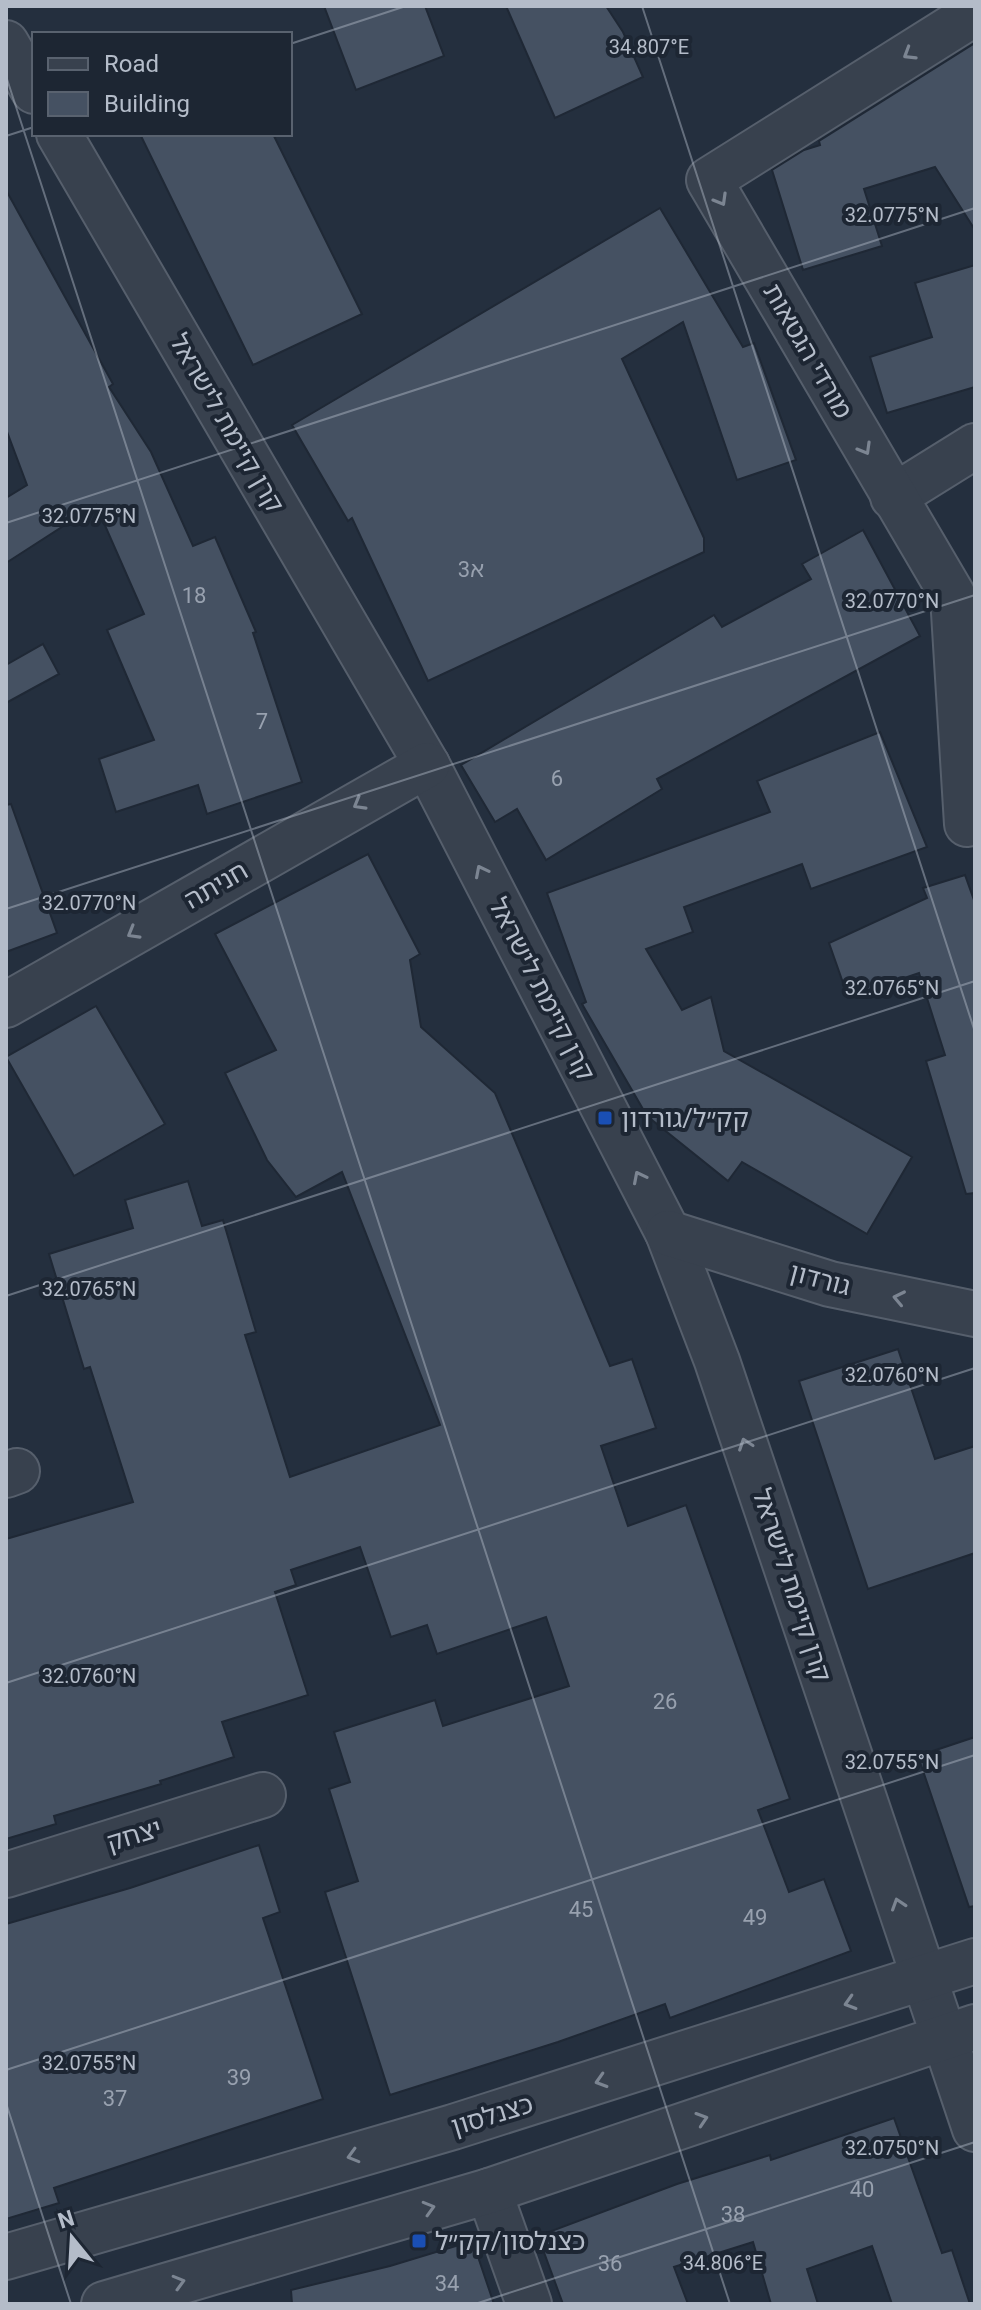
<svg xmlns="http://www.w3.org/2000/svg" width="981" height="2310" viewBox="0 0 981 2310" font-family="Roboto,'Noto Sans Hebrew',sans-serif">
<rect width="100%" height="100%" fill="#242f3e"/>
<g fill="#455162" stroke="#1f2835" stroke-width="2">
<path d="M324,6H425L444,56L356,90Z"/>
<path d="M506,6H606L623,32L643,77L555,118Z"/>
<path d="M975,43V230L935,167L864,189L882,246L803,270L772,170L804,150L820,145L819,141Z"/>
<path d="M140,134H273L362,314L253,365Z"/>
<path d="M6,190L113,384L109,387L151,452L193,546L215,537L256,632L253,633L302,782L207,814L198,785L116,812L99,759L154,740L107,630L144,614L96,505L6,563V498L27,485L6,429Z"/>
<path d="M660,208L743,347L754,343L796,460L737,480L683,322L622,359L704,538V552L428,681L352,518L348,521L292,425Z"/>
<path d="M975,265V387L887,413L870,357L932,337L915,283Z"/>
<path d="M863,530L920,636L657,779L662,789L546,860L517,809L495,822L461,765L714,615L722,627L811,579L802,564Z"/>
<path d="M43,644L59,674L6,703V665Z"/>
<path d="M880,732L927,847L811,889L802,864L684,907L693,932L646,949L682,1010L711,997L724,1051L912,1157L867,1234L742,1162L728,1181L647,1116L582,1004L586,1002L547,893L770,812L757,781Z"/>
<path d="M11,804L57,933L6,952V805Z"/>
<path d="M368,854L420,954L410,960L421,1027L495,1093L610,1366L632,1359L656,1428L601,1446L628,1526L686,1505L790,1799L758,1810L789,1892L824,1879L851,1951L670,2018L665,2004L558,2042L390,2095L325,1892L358,1881L329,1789L350,1782L334,1732L435,1700L443,1726L569,1686L546,1617L437,1654L427,1625L391,1637L360,1547L291,1570L296,1585L275,1592L308,1695L222,1722L234,1757L160,1781L161,1784L54,1816L56,1824L6,1839V1539L133,1502L90,1367L84,1369L49,1254L133,1228L125,1200L188,1181L202,1226L223,1220L256,1332L245,1335L290,1477L440,1425L342,1172L296,1197L267,1160L225,1073L276,1050L215,934Z"/>
<path d="M965,875L975,903V1193L966,1194L926,1061L945,1055L919,973L848,997L829,943L927,898L923,888Z"/>
<path d="M96,1006L165,1124L74,1176L6,1057Z"/>
<path d="M898,1349L935,1459L975,1446V1553L868,1589L799,1381Z"/>
<path d="M975,1737V1906L969,1907L918,1756Z"/>
<path d="M259,1845L280,1912L263,1918L323,2099L54,2188L59,2203L6,2219V1924L130,1888Z"/>
<path d="M894,2118L942,2253L952,2250L970,2304H892L872,2246L807,2269L818,2304H771L753,2242L674,2267L688,2304H563L538,2236L677,2184L770,2155L771,2160Z"/>
<path d="M459,2245H474L494,2304H292L291,2290L390,2266Z"/>
</g>
<g fill="none" stroke-linecap="round" stroke-linejoin="round">
<g stroke="#565f6c" stroke-width="48">
<g id="minor">
<path d="M6,43L34,91"/>
<path d="M59,134L427,765L668,1233L717,1361L975,2129"/>
<path d="M893,497L975,446"/>
<path d="M967,824L953,596L709,180L975,13"/>
<path d="M6,1005L427,765"/>
<path d="M668,1233L830,1284L975,1314"/>
<path d="M6,1475L17,1471"/>
<path d="M6,1875L263,1795"/>
<path d="M489,2191L529,2304"/>
<path d="M6,2257L453,2127L975,1961"/>
<path d="M104,2304L489,2191L975,2027"/>
</g>
</g>
<use href="#minor" stroke="#38414e" stroke-width="44"/>
</g>
<defs><path id="oneway-chevron" d="M-2-3.5L2.5 0L-2 3.5" fill="none" stroke-width="1.6" stroke-linecap="round" stroke-linejoin="round" transform="scale(2)"/></defs>
<g stroke="#7c8592">
<use href="#oneway-chevron" transform="translate(909 54) rotate(148)"/>
<use href="#oneway-chevron" transform="translate(721 200) rotate(60)"/>
<use href="#oneway-chevron" transform="translate(865 449) rotate(60)"/>
<use href="#oneway-chevron" transform="translate(359 804) rotate(150)"/>
<use href="#oneway-chevron" transform="translate(481 871) rotate(-117)"/>
<use href="#oneway-chevron" transform="translate(133 933) rotate(150)"/>
<use href="#oneway-chevron" transform="translate(639 1177) rotate(-117)"/>
<use href="#oneway-chevron" transform="translate(899 1298) rotate(-168)"/>
<use href="#oneway-chevron" transform="translate(745 1444) rotate(-109)"/>
<use href="#oneway-chevron" transform="translate(898 1904) rotate(-108)"/>
<use href="#oneway-chevron" transform="translate(850 2003) rotate(163)"/>
<use href="#oneway-chevron" transform="translate(601 2081) rotate(163)"/>
<use href="#oneway-chevron" transform="translate(702 2119) rotate(-18)"/>
<use href="#oneway-chevron" transform="translate(353 2156) rotate(164)"/>
<use href="#oneway-chevron" transform="translate(429 2208) rotate(-16)"/>
<use href="#oneway-chevron" transform="translate(179 2282) rotate(-16)"/>
</g>
<path fill="none" stroke="#b4bcc9" stroke-width="2" stroke-opacity="0.45" d="M642,6L975,1032M290,44L406,6M6,76L730,2304M6,136L34,127M6,523L975,208M6,909L975,595M6,1296L975,981M6,1683L975,1368M6,2070L975,1755M6,2103L71,2304M475,2304L975,2142"/>
<g fill="#1a4fb4" stroke="#1d2633" stroke-width="3">
<rect x="597" y="1110" width="16" height="16" rx="4"/>
<rect x="411" y="2233" width="16" height="16" rx="4"/>
</g>
<g text-anchor="middle" dominant-baseline="central" stroke-width="8" stroke-linejoin="round" paint-order="stroke">
<g font-size="22" fill="#98a1af">
<text x="471" y="569">3א</text>
<text x="194" y="595">18</text>
<text x="262" y="721">7</text>
<text x="557" y="778">6</text>
<text x="665" y="1701">26</text>
<text x="581" y="1909">45</text>
<text x="755" y="1917">49</text>
<text x="239" y="2077">39</text>
<text x="115" y="2098">37</text>
<text x="862" y="2189">40</text>
<text x="733" y="2214">38</text>
<text x="610" y="2263">36</text>
<text x="447" y="2283">34</text>
</g>
<g font-size="26" fill="#b4bcc9" stroke="#1d2633">
<text transform="translate(808 351) rotate(60)">מורדי הגטאות</text>
<text transform="translate(227 423) rotate(60)">קרן קיימת לישראל</text>
<text transform="translate(216 885) rotate(-30)">חניתה</text>
<text transform="translate(542 989) rotate(63)">קרן קיימת לישראל</text>
<text transform="translate(820 1279) rotate(15)">גורדון</text>
<text transform="translate(792 1585) rotate(72)">קרן קיימת לישראל</text>
<text transform="translate(134 1835) rotate(-17)">יצחק</text>
<text transform="translate(492 2115) rotate(-17)">כצנלסון</text>
</g>
<g font-size="26" fill="#b4bcc9" stroke="#1d2633" text-anchor="start">
<text x="621" y="1118">קק״ל/גורדון</text>
<text x="435" y="2241">כצנלסון/קק״ל</text>
</g>
</g>
<g font-size="20" text-anchor="middle" fill="#b4bcc9" stroke="#1d2633" stroke-width="8" stroke-linejoin="round" paint-order="stroke">
<text x="649" y="54">34.807°E</text>
<text x="892" y="222">32.0775°N</text>
<text x="89" y="523">32.0775°N</text>
<text x="892" y="608">32.0770°N</text>
<text x="89" y="910">32.0770°N</text>
<text x="892" y="995">32.0765°N</text>
<text x="89" y="1296">32.0765°N</text>
<text x="892" y="1382">32.0760°N</text>
<text x="89" y="1683">32.0760°N</text>
<text x="892" y="1769">32.0755°N</text>
<text x="89" y="2070">32.0755°N</text>
<text x="892" y="2155">32.0750°N</text>
<text x="723" y="2270">34.806°E</text>
</g>
<rect width="981" height="2310" fill="none" stroke="#b4bcc9" stroke-width="16"/>
<rect x="32" y="32" width="260" height="104" fill="#1d2633" stroke="#59626f" stroke-width="2"/>
<rect x="48" y="58" width="40" height="12" fill="#38414e" stroke="#59626f" stroke-width="2"/>
<text x="104" y="72" font-size="24" fill="#b4bcc9">Road</text>
<rect x="48" y="92" width="40" height="24" fill="#455162" stroke="#59626f" stroke-width="2"/>
<text x="104" y="112" font-size="24" fill="#b4bcc9">Building</text>
<g transform="translate(72 2238) rotate(342)" stroke="#1d2633" stroke-width="6" paint-order="stroke">
<path d="M0-6L14 30L0 20L-14 30Z" fill="#b4bcc9"/>
<text y="-12" font-size="22" font-weight="bold" text-anchor="middle" fill="#b4bcc9">N</text>
</g>
</svg>
